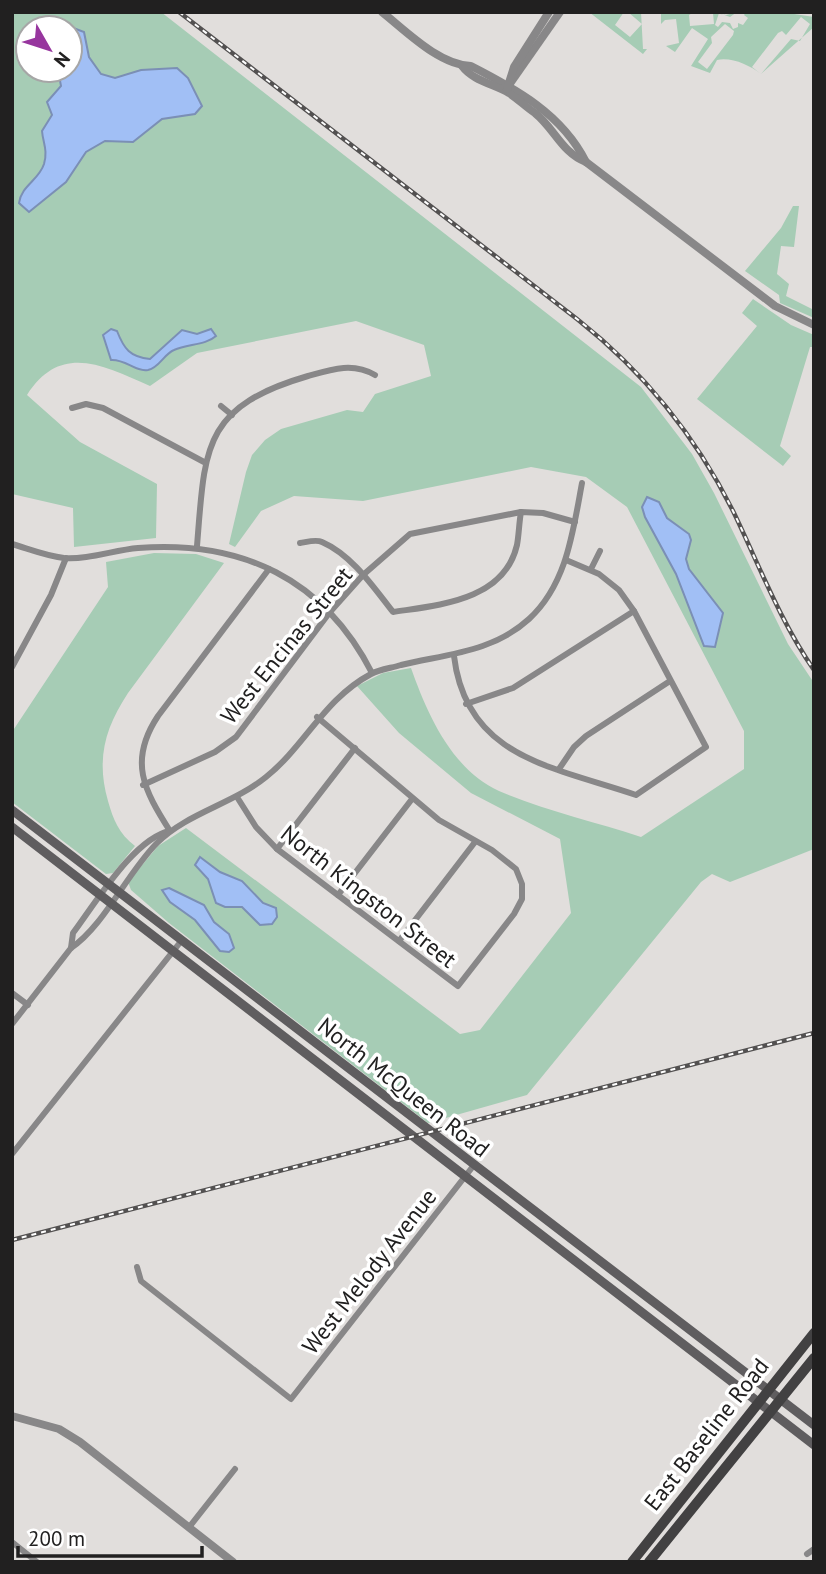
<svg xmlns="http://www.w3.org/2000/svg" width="826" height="1574" viewBox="0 0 826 1574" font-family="'PT Sans',sans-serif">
<rect width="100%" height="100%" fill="#e1dedc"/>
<g fill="#a6ccb5" fill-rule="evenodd">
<path d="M12,12H161L641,387L692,454L714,493L788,644L814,683V849L730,882L712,874L701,882L527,1095L428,1123L169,923L131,890L128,882L158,846L186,828L460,1034L480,1030L571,913L560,839L471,793L399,733L357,686L383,673L411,668C427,713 451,769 499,791C542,810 596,822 641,837L744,769V731L627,507L586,477L531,467L363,501L294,496L261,511L235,547L229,544L246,472L252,455L265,440L281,429L347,410L363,412L375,394L431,376L424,345L356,321L197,353L150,386C104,366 61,342 27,395L80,442L157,484L156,538L74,547L73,508L12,494ZM28,28H70V70H28Z"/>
<path d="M589,12H624L615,25L630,37L642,24L628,12H641L643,49H647L643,54Z"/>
<path d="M694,12L689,15L690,26L714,24L713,13L709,12L726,15L737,12L730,17L719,13L715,25L718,27L722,22L730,23L733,29L738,27V23L743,25L748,18L744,15L746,12H781L814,17V27L761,74C749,65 732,57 717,60L710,73L691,66L708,39L692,28L675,52L666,46L679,43L676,19L665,20L661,24V12ZM801,17L810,24L800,41L791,39L761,74L752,67L778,33L782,31L786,35ZM725,24L734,31L733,35L707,69L698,62L712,43L711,37Z"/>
<path d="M793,206H799L794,247L781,246L777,274L789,284L786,296L814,310V318L780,303L779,295L745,271L781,228Z"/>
<path d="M753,299L791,325L814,335V347H810L780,446L791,456L783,466L697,399L757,326L742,313Z"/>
<path d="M154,553L196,554L224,563L128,693C105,728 96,759 108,801C113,819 119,834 135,846L113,873L106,874L12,802V732L108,587L106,562Z"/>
</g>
<g fill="#a1bff5" stroke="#7b8fb5" stroke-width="2">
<path d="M68,26L84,32L89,57L101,74L115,78L141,70L177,68L188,78L202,106L195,114L162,119L133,142L105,141L86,152L66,182L29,212L19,203C21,186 39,180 44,164C48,150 43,143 42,131L52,115L47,102L61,86L58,70H70V28H61Z"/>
<path d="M111,329L117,331C124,349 130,357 150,359L182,330L197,334L211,329L216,336C206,345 188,344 174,350C164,354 159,368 148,370C135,372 126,359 111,360L103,335Z"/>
<path d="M647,497L659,502L667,518L689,534L691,540L686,559L689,569L723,613L715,647L704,646L676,574L645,517L642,507Z"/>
<path d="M200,857L220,872L242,881L263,903L276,908L277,917L272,924L260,925L242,907H225L216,903L208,879L195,865Z"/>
<path d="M169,888L204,905L214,922L229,934L234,948L229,952L220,951L195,920L170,902L162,890Z"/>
</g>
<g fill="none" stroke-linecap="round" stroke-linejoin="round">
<g stroke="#888788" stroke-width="6">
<path d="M221,406L232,415"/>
<path d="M72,408L86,404L103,408L204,462"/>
<path d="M300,543C307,542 316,539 322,542C352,555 374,588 393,612C438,605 504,601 517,545C519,534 519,523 521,512"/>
<path d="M12,544C29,549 46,556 64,558C88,560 114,550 138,548C242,540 324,579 372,673"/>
<path d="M197,546C205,448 202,407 308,376C332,369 353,362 375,375"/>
<path d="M591,569L600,551"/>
<path d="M454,656C466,758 554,767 636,795L706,747L634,611L619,590L599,574L566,560"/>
<path d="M12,667L51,595L66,558"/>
<path d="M466,704L513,688L634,611"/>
<path d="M559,769L574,747L586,736L670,681"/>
<path d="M143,785L215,752L236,737L330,612L363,575L410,534L521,512L543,513L575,522"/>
<path d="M237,797L256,827L277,849L458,986L514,914L522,899V884L516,869L492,850L439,820L317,717"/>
<path d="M170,831C144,790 128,761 158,716L269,569"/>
<path d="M277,849L355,748"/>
<path d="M338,895L412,799"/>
<path d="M399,941L475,842"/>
<path d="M71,948L73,933C95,904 134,838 170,831"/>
<path d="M12,993L28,1005"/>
<path d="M12,1024L71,948C104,926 127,873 157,843C187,813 233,804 266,777C305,746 324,699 371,674C380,669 392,668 401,665C447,654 493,652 529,619C567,584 573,531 582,483"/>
<path d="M12,1154L182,940"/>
<path d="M137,1267L141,1281L291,1399L474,1165"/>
<path d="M190,1526L235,1469"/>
<path d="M12,1542L37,1562"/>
<path d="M807,1554L814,1549"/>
</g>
<g stroke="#888788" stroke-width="8">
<path d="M382,12C406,31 439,65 471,66C516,89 562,114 586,162"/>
<path d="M462,66C473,81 494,84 509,93C518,99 526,107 535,113C554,128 562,153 586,162L775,306L814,325"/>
<path d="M509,85L560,12"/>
<path d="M507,89L514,67L549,12"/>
<path d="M12,1416L59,1429L80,1442L233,1562"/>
</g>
<g stroke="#5f5d5f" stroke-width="9">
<path d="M12,810L814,1425"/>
<path d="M12,827L814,1445"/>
</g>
<g stroke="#424142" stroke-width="10">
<path d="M632,1562L814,1333"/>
<path d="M649,1562L814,1358"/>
</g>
<g stroke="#535151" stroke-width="4.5">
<g id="rail">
<path d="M179,12L577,319C644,372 696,436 734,513C759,565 780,621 814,670"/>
<path d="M12,1240L814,1033"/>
</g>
</g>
<use href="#rail" stroke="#fff" stroke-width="2" stroke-dasharray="5" stroke-linecap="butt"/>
</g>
<g text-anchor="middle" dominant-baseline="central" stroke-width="7" stroke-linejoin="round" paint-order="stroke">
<g font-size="23" fill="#212020" stroke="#fff">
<text transform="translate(286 645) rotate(-51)">West Encinas Street</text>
<text transform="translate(369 896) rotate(38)">North Kingston Street</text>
<text transform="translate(404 1087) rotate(38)">North McQueen Road</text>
<text transform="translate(369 1271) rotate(-52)">West Melody Avenue</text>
<text transform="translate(706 1434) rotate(-52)">East Baseline Road</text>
</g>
</g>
<rect width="826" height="1574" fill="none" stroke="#212020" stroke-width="28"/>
<g transform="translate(49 49) rotate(129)"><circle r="33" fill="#ffffff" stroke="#a6a6a6" stroke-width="2"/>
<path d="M0-5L12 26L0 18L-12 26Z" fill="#97369e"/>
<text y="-10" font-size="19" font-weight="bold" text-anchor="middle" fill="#212020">N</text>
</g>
<path d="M18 1546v10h184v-10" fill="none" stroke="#212020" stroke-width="3.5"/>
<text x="28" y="1546" font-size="21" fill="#212020" stroke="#ffffff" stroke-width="5" paint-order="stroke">200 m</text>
</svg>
